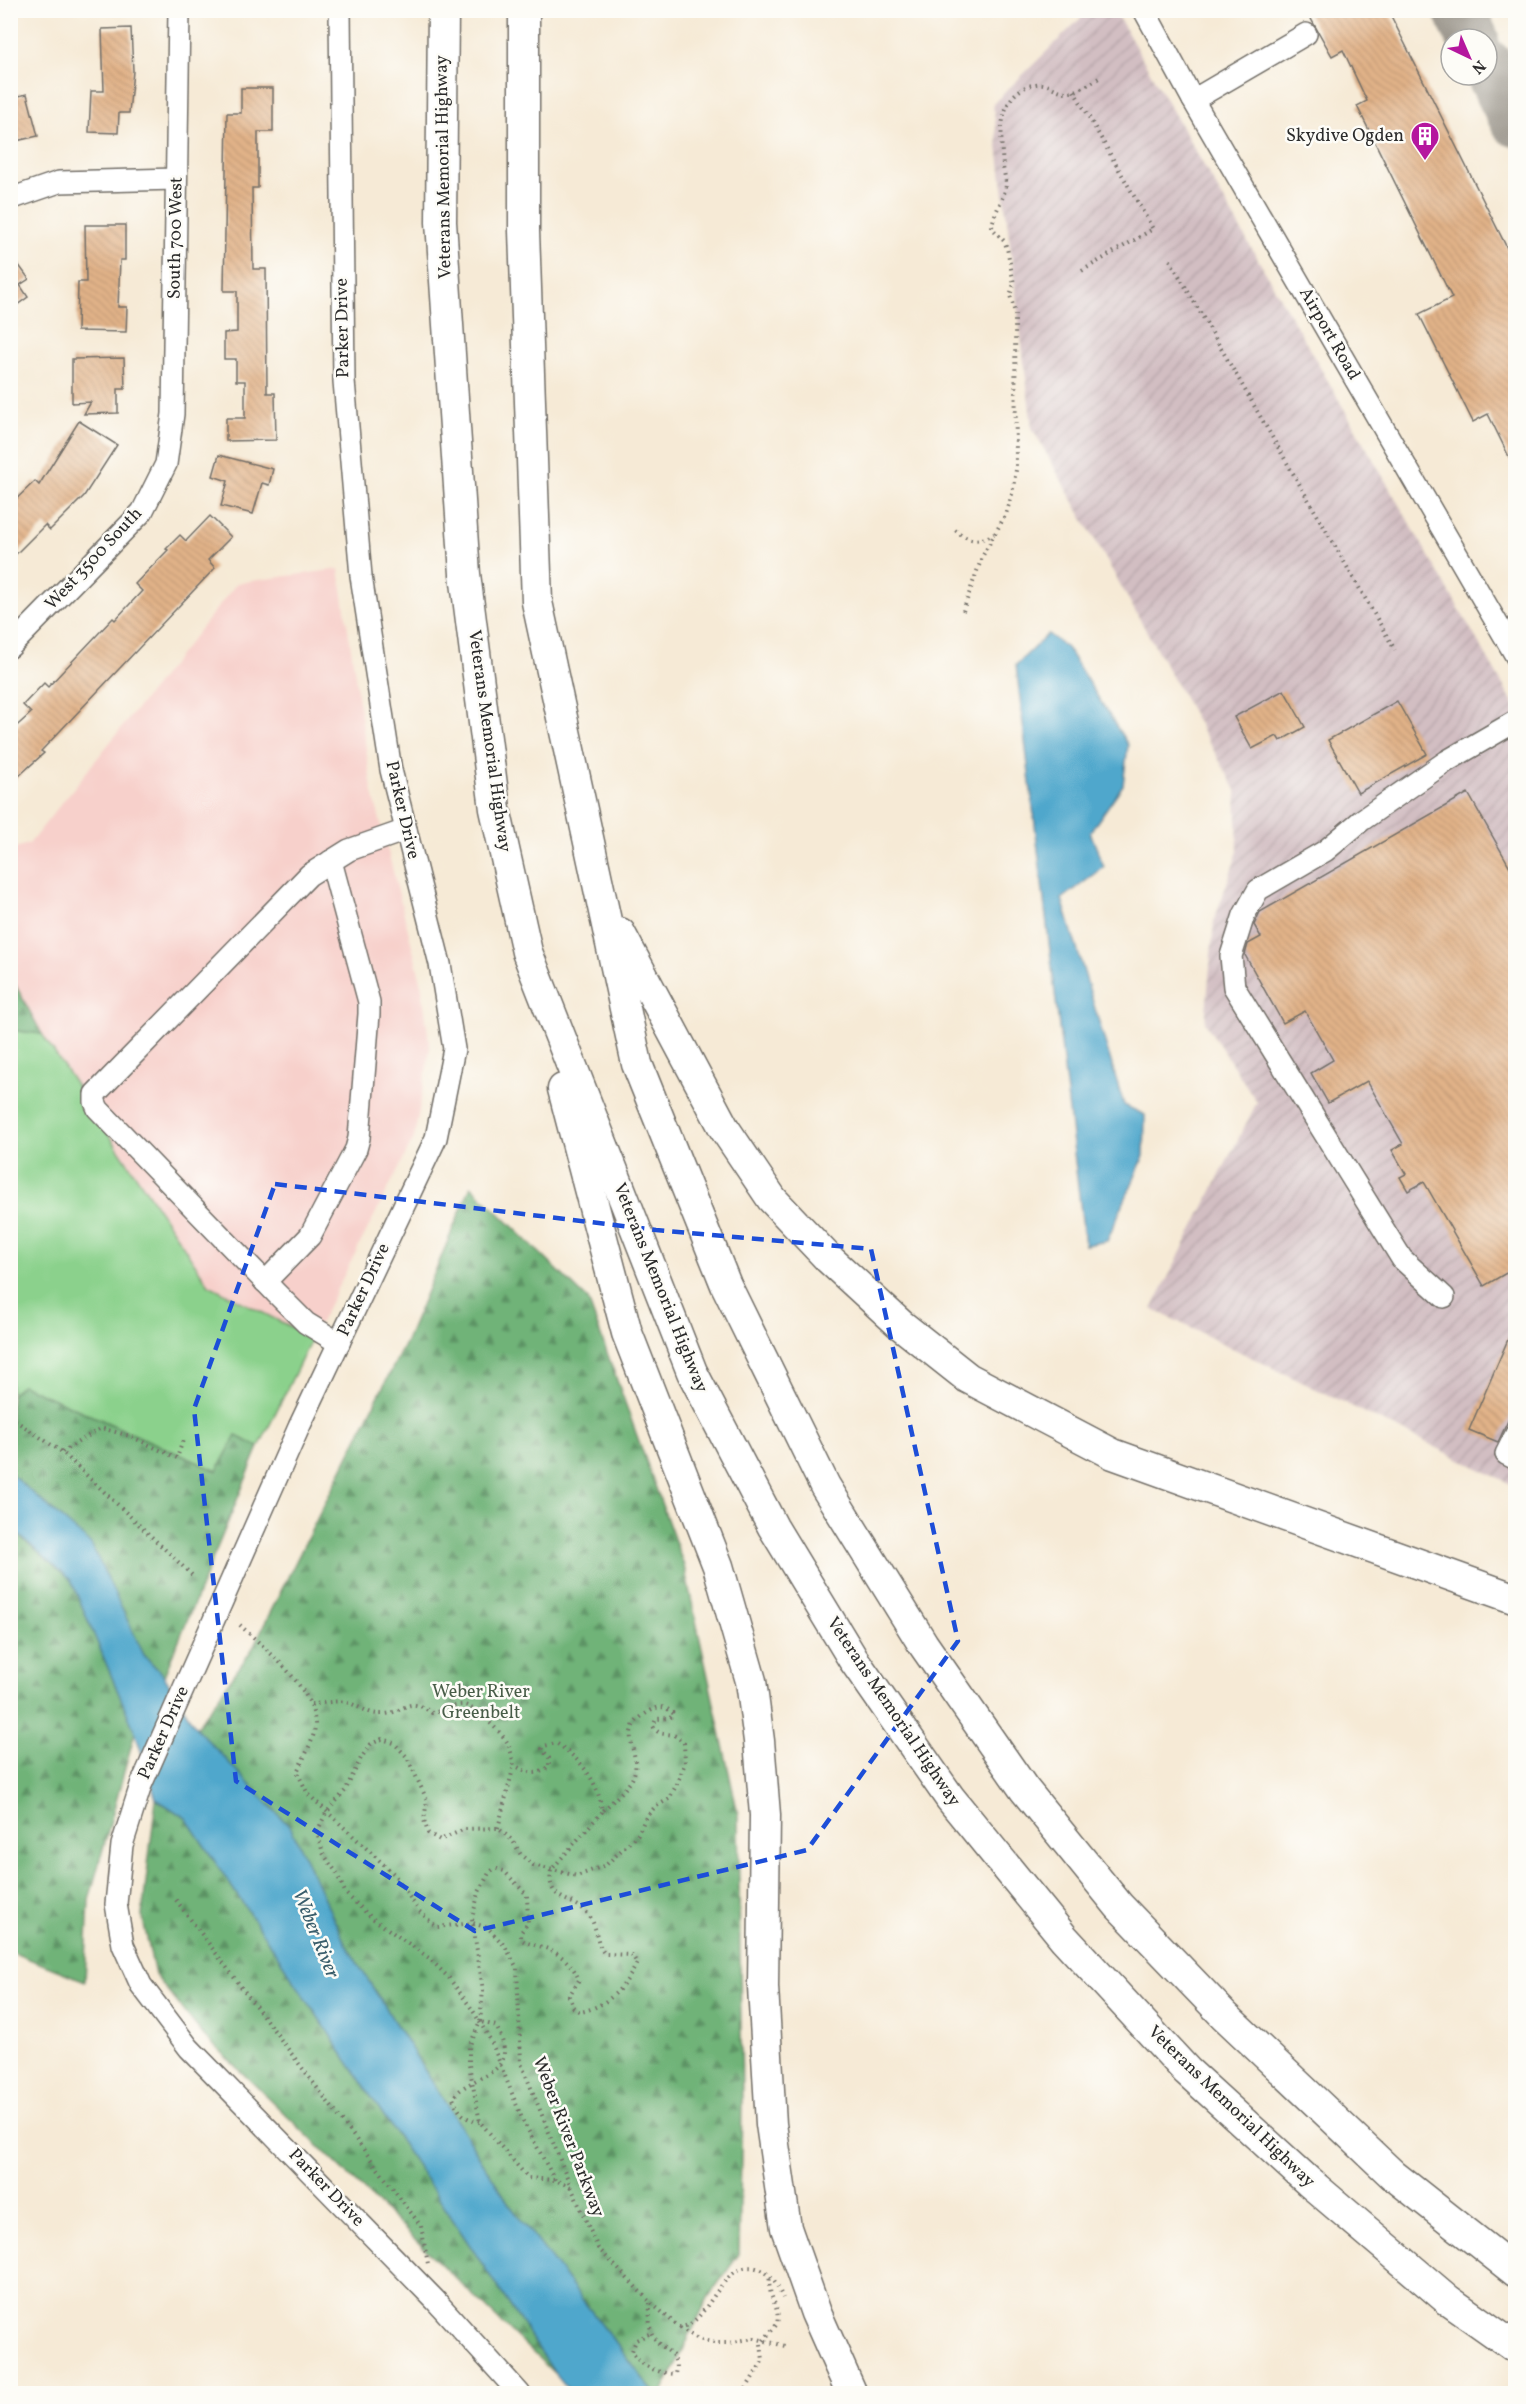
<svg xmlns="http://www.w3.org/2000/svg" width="1526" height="2404" viewBox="0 0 1526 2404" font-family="Vollkorn,serif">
<defs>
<pattern id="industrial-furrows" width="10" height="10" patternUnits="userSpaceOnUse" patternTransform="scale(1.5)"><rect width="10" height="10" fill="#d2bec2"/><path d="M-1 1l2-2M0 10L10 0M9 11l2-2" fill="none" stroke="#b4a3a7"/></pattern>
<pattern id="forest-firs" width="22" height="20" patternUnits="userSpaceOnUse" patternTransform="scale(1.5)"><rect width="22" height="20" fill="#70b378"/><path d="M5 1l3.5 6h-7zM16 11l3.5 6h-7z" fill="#5c9263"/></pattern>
<pattern id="building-back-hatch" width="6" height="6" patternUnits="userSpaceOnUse" patternTransform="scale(1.5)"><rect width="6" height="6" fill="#e1b288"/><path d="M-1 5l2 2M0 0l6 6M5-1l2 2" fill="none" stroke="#c19976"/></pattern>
</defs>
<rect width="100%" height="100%" fill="#fdfcf7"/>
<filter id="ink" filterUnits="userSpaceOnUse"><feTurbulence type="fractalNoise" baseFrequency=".0167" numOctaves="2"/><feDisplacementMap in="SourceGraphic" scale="12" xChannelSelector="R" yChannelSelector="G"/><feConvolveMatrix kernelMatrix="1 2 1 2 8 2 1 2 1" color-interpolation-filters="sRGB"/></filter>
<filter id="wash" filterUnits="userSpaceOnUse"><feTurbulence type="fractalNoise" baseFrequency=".008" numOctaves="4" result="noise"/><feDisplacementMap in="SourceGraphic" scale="24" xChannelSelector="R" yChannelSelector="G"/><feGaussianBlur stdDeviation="1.35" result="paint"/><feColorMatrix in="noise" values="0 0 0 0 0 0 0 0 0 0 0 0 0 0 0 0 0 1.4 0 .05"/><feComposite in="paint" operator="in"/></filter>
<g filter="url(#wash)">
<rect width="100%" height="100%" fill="#f6ead6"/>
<path fill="#f7d0cb" d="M339,569L372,789L421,981L430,1049L414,1138L312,1338L209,1285L35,1033L11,984V849L29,844L237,583Z"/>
<path fill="url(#industrial-furrows)" d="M1088,11H1115L1515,706V1486L1152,1309L1257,1102L1205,1023L1214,921L1238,851L1236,790L1032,428L993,104Z"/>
<path fill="#8bd18c" stroke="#5b7e5c" stroke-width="1.5" d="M11,1030L42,1034L209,1285L312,1338L259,1447L236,1436L217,1471L22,1385L11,1395Z"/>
<g fill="url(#forest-firs)" stroke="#4e6f52" stroke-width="1.5">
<path d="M10,977H11L42,1034L11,1030Z"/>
<path d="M471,1186L588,1300L684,1566L738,1814L742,2104L739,2254L709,2296L662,2393H654L509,2204L346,1945L291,1828L196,1728L251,1651L406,1341Z"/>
<path d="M22,1385L217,1471L236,1436L259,1447L164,1676L144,1655L91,1544L11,1474V1395Z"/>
<path d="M10,1528L71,1580L135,1732L89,1900L85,1981L11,1952Z"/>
<path d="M156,1799L186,1818L556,2375L204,2036L155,1975L142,1915Z"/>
</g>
<g fill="#4fa7cc" stroke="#3d697c" stroke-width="1.5">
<path d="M1048,634L1067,648L1128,745L1123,785L1090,832L1104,867L1062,899L1124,1105L1145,1115L1144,1156L1107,1241L1085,1245L1016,665Z"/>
<path d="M11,1474L91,1544L144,1655L164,1676L196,1728L291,1828L346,1945L509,2204L654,2393H571L556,2375L186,1818L156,1799L135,1732L71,1580L11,1528Z"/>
</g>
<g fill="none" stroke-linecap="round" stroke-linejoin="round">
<g stroke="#908a80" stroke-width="52">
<path d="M1459,10L1473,39"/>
<path d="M1487,65L1516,121"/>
</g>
</g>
<g id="blocks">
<g fill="url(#building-back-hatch)">
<path d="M1306,10H1388L1515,264V469L1488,414L1473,422L1419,314L1452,298L1357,106L1367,101L1343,50L1332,56Z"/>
<path d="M131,28L133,71L129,113H119L118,133L89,132L91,91H104L102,29Z"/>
<path d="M241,88H273V132H258V188H252L253,269H266L267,393H275L276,440L226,441V418H245V381H236V359H224V333L237,332V291H224L227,113H241Z"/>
<path d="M27,94L38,136L16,141L13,131L10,132V98Z"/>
<path d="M85,225H125V260H120L118,307H127L126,332L77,331L78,282H86Z"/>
<path d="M10,253L29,279L20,285L28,297L10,310Z"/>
<path d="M124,358L125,389H118V413L84,414L91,402L72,403V359Z"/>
<path d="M79,421L117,445L84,496L50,530L45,525L10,560V505L35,481L39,485Z"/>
<path d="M219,455L273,469L269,485L262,483L253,514L221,506L228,481L213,476Z"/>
<path d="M210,516L231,537L208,560L215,568L41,751L44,753L10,784V732L31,713L23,705L44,683L48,687L113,618L115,620L142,591L135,584L168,550L166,549L180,535L186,541Z"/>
<path d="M1284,690L1305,727L1280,741L1277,736L1252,749L1234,717Z"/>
<path d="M1397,701L1427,754L1358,793L1328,740Z"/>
<path d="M1468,793L1515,876V1268L1484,1286L1424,1182L1408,1191L1400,1177L1406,1174L1392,1150L1403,1144L1367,1081L1328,1103L1311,1073L1333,1060L1305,1011L1283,1023L1245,955L1248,944L1261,937L1254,925L1260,912Z"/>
<path d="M1515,1323V1406L1498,1442L1469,1430Z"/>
</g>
</g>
</g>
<g filter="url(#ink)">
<use href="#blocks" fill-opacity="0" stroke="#726e67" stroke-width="1.5"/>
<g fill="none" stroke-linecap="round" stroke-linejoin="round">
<g stroke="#726e67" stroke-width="24">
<g id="minor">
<path d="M340,10L344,381L361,576L391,770L440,964L454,1049L436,1138L299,1427L141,1785L122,1845L116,1904L123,1945L141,1985L189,2048L435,2300L520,2394"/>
<path d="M1144,10L1193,100L1516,656"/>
<path d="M1193,100L1306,34"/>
<path d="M10,199L59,182L176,179"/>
<path d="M10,647L142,512L166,464L173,414L179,10"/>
<path d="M265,1282L310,1236L356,1149L359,1138L369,1014V1002L331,861"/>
<path d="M1444,1297L1402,1259L1234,987L1231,956L1244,915L1258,890L1325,851L1362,820L1447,761L1516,721"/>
<path d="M339,1343L306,1323L277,1294L98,1109L95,1102V1094L309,875L349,850L406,830"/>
<path d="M1516,1434L1506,1454L1516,1459"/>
</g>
</g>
<g stroke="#726e67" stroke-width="33">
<g id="highway">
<path d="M443,10L441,222L465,574L495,809L527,952L692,1372L773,1527L853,1659L950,1798L1064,1938L1187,2071L1309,2182L1448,2300L1516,2348"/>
<path d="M524,10V231L537,602L637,1064L726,1285L825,1486L923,1644L1024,1789L1119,1906L1224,2015L1393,2175L1516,2272"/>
<path d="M620,933L724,1128L772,1199L828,1258L901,1325L968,1378L1113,1454L1516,1599"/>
<path d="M563,1089L627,1333L718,1566L751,1681L759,1741L765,1815L763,1987L771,2124L786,2228L816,2313L852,2394"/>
</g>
</g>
<g stroke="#726e67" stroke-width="4" stroke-dasharray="1.5 4.5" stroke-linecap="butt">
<path d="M1074,91L1153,229L1080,272"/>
<path d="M1170,260L1395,650"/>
<path d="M955,530C969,541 977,543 994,534"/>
<path d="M963,611L982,557L1006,514L1012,494L1016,470L1015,313L1010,295L1014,284L1007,248L1004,241L992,228C993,212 1005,199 1006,184C1006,178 1003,171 1003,165C1000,135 997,91 1036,84C1048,82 1056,92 1067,92C1078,93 1091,82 1101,77"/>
<path d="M10,1417L62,1452L192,1575"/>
<path d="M62,1452L101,1428L130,1436L177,1458L183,1440"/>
<path d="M240,1625C266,1650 313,1686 315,1724C315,1740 303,1758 297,1772L308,1794L394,1874L419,1911L437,1927L473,1923L488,1928L505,1946L517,1968L521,2063L571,2187L598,2248L650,2302L679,2327C708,2328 720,2259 756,2268C771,2272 777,2285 783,2298"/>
<path d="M311,1704C322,1704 339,1699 349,1703C363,1708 369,1715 384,1714C407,1712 407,1695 432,1713C443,1711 453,1704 464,1705C474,1706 502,1733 507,1742C511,1749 512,1758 514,1765C529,1773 535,1777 549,1767V1758L542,1749L544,1746L556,1743C581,1759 599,1782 602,1812L551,1870C546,1904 574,1896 588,1914C598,1926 595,1943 605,1954L632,1955L637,1963C626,1986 607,2007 580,2012L573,2007L569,1996L579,1980C573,1963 556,1950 539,1946C532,1944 527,1944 521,1939V1932L528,1923L527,1895L504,1871L495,1868L489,1873L479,1892L472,1918L483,1990L480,2022L469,2047V2065L480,2122L528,2178L555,2180L571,2187"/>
<path d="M498,1828L514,1765"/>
<path d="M176,1900L421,2226L428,2264"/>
<path d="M480,2122C464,2119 459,2113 453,2098C471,2071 524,2079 496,2026L481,2022"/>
<path d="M555,2180L523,2121L491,2041L472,2009L449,1978L429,1958L372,1918L346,1894L336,1872L323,1853L317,1832L326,1813L345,1791L361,1758L371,1744L382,1739L394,1743L407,1757L427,1800L424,1820L428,1833L440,1840L465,1829L498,1828L513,1841L521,1855L533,1865L577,1876L606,1865L638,1834L646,1817L655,1807L669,1799L677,1784L685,1763L684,1743C681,1741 679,1738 676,1736C666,1732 659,1737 653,1726L656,1719L670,1718L674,1714C665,1706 660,1705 650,1711C612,1732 644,1752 633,1777C629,1787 610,1803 602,1812"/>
<path d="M650,2303C650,2312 648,2328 653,2336C662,2352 680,2350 675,2374C659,2373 639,2367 632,2351L636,2340L651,2333"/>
<path d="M680,2328L698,2339L715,2343H728L754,2338L785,2346"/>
<path d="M743,2394L763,2360L761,2344L764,2340L777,2324C781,2306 766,2296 770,2277"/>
</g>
<use href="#minor" stroke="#fff" stroke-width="21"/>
<use href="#highway" stroke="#fff" stroke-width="30"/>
</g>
</g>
<path fill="none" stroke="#1d4ed8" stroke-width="4.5" stroke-dasharray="12 8" stroke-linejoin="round" d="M275,1184L656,1230L871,1249L958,1641L807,1850L475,1931L236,1781L194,1409Z"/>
<defs>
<g id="building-pin" transform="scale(1.5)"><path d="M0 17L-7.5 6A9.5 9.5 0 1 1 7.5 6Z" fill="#b5179e" stroke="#fdfcf7"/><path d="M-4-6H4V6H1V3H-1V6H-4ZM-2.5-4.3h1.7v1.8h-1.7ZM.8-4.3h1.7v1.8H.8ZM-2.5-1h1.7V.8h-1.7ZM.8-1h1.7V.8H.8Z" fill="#fff"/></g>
</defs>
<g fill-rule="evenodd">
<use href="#building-pin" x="1425" y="136"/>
</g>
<g text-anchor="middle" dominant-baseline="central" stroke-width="5" stroke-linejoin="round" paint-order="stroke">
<g font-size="18" fill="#2b2b2b" stroke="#fdfcf7" text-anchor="end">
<text x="1404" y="136">Skydive Ogden</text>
</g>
<g font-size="18" fill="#2b2b2b" stroke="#fdfcf7">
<text transform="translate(444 167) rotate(-91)">Veterans Memorial Highway</text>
<text transform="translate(176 238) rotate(-89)">South 700 West</text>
<text transform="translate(343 328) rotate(-91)">Parker Drive</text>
<text transform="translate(1329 334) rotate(60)">Airport Road</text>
<text transform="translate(94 559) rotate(-47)">West 3500 South</text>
<text transform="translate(489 741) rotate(82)">Veterans Memorial Highway</text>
<text transform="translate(402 810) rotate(77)">Parker Drive</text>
<text transform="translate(660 1288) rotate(68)">Veterans Memorial Highway</text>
<text transform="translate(364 1290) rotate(-65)">Parker Drive</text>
<text transform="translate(893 1712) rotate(56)">Veterans Memorial Highway</text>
<text transform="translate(164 1733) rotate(-66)">Parker Drive</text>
<text transform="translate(1231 2107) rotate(44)">Veterans Memorial Highway</text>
<text transform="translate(568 2137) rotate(69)">Weber River Parkway</text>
<text transform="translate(326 2188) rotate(46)">Parker Drive</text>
</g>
<g font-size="18" fill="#485d48" stroke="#fdfcf7">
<text x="481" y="1692">Weber River<tspan x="481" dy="21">Greenbelt</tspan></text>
</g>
<g font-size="20" font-style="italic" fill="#395d6b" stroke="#fdfcf7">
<text transform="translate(315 1934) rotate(68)">Weber River</text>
</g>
</g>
<rect width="1526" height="2404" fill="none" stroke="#fdfcf7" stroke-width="36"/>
<g transform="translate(1469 57) rotate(136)"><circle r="28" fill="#fdfcf7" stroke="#a9a8a5" stroke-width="1.5"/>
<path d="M0-4.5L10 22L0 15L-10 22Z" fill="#b5179e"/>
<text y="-9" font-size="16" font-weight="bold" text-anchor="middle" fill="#2b2b2b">N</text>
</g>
</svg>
